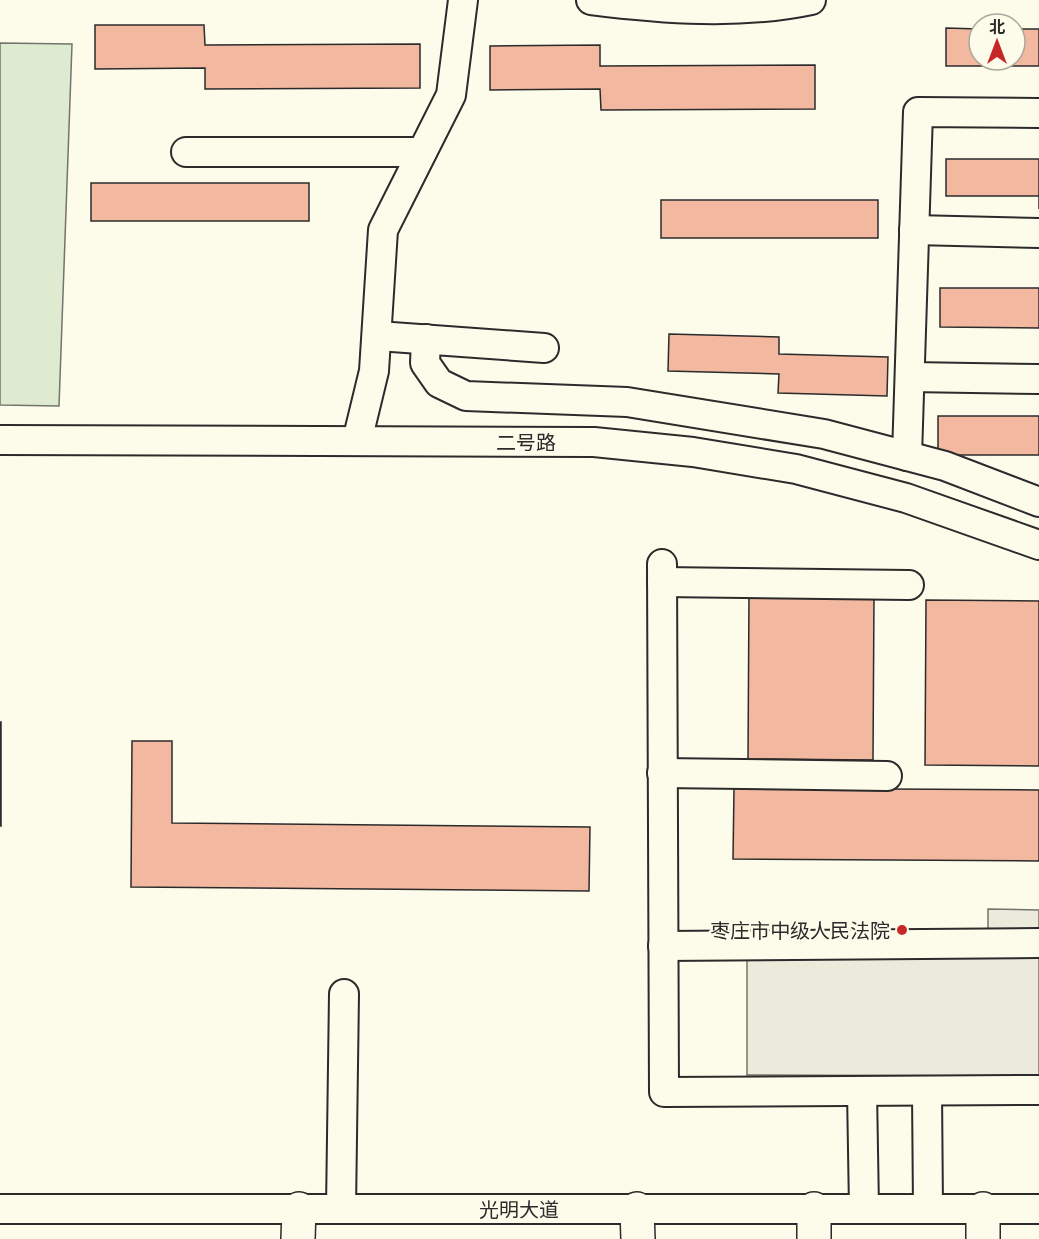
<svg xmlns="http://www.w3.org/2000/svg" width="1039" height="1239" viewBox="0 0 1039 1239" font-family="Manrope,'Noto Sans SC',sans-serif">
<rect width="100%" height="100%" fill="#fdfbea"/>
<path fill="#deebd1" stroke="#74746e" stroke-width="1.5" d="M0,43L72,44L59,406L0,405Z"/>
<path fill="#eceadb" stroke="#74746e" stroke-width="1.5" d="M988,909L1039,910V1076L747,1075V933H988Z"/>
<g fill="#f2b8a0" stroke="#2b2b2b" stroke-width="1.5">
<path d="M95,25H204L205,45L420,44V88L205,89V68L95,69Z"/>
<path d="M946,28L979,29V60H1015V29H1039V66H946Z"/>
<path d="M600,45V66L815,65V109L601,110L600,89L490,90V46Z"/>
<path d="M946,159H1039V209V196H946Z"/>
<rect x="91" y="183" width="218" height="38"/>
<rect x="661" y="200" width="217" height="38"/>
<path d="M940,288H1039V328L940,327Z"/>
<path d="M669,334L779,337V354L888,357L887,396L778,393L779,374L668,371Z"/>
<rect x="938" y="416" width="101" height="39"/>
<path d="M749,594L874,595L873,760L748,759Z"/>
<path d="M926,600L1039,601V766L925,765Z"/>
<rect x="0" y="722" width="1" height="104"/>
<path d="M132,741H172V823L590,827L589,891L131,887Z"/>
<path d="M734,788L1039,790V861L733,859Z"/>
</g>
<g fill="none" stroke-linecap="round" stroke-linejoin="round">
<g stroke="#2b2b2b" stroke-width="32">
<g id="minor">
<path d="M591,0C663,9 740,15 811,0"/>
<path d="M186,152H422"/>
<path d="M914,230L1039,233"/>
<path d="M378,336L544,348"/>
<path d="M426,339L425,363L439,383L466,396L627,402L824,434L945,466L1039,502"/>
<path d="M910,377L1039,379"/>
<path d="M0,440L594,442L693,452L796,469L906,498L1039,545"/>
<path d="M357,441L374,371L383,230L451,95L463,0"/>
<path d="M907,456L918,112L1039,113"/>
<path d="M662,564L664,1092L1039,1090"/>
<path d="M662,582L909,585"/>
<path d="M662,773L887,776"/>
<path d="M663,946L1039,943"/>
<path d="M862,1091L864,1209"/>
<path d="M927,1091L928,1209"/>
<path d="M0,1209H1039"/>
<path d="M341,1209L344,994"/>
</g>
</g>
<g stroke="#2b2b2b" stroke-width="36">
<g id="major">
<path d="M637,1209L638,1239"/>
<path d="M814,1209V1239"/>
<path d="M983,1209V1239"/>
<path d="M298,1239L299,1209"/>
</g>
</g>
<use href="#minor" stroke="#fdfbea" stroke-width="28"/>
<use href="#major" stroke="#fdfbea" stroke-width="33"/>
</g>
<circle fill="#c62828" stroke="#fdfbea" stroke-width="2" cx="902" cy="930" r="6"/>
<g text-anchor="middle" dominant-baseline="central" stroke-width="4.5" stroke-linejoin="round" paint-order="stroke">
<g font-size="20" fill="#2b2b2b" stroke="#fdfbea">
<text x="526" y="442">二号路</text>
<text x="519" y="1209">光明大道</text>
</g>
<g font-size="20" fill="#2b2b2b" stroke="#fdfbea" text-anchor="end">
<text x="890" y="930">枣庄市中级人民法院</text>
</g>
</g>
<g transform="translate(997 42)"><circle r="28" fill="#fdfbea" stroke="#a9a89e" stroke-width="1.5"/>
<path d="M0-4.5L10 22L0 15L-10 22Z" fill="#c62828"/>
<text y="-9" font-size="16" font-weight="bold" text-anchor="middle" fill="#2b2b2b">北</text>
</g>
</svg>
